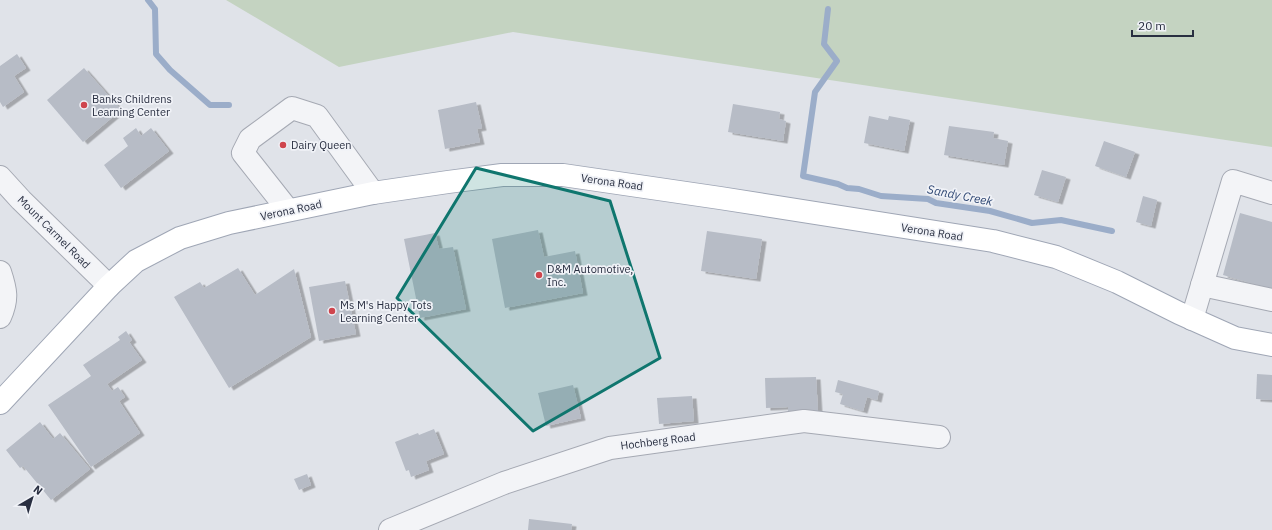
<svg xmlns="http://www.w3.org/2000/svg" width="1272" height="530" viewBox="0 0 1272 530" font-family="'IBM Plex Sans',sans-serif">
<defs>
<filter id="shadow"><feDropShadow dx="4.5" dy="2.5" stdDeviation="0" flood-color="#0004"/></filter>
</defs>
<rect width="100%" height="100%" fill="#e0e3e9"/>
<path fill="#c4d3c1" d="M226,0H1272V147L513,32L339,67Z"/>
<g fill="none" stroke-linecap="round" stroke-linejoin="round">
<g stroke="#9badc9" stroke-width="6">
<path d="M148,0L155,9L156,54L170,70L210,105H229"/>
<path d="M828,9L824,44L837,61L815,92L803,176L838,184L847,188L859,189L881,196L928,199L936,203L990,211L1032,223L1061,220L1112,231"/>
</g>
</g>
<g fill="#b7bcc6" filter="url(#shadow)">
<path d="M17,54L26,68L14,76L24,92L3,107L0,102V66Z"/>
<path d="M84,68L121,110L83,142L47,100Z"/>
<path d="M476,102L482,128L477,129L480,142L445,149L438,110Z"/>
<path d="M733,104L780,112L779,119L786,121L783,141L728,132Z"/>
<path d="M869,116L888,120L889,116L910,120L904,151L864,143Z"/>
<path d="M949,126L994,132L993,138L1008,141L1004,165L944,155Z"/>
<path d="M136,128L141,136L151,128L169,151L121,188L104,165L128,146L123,138Z"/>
<path d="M1104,141L1135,152L1126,177L1095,166Z"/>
<path d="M1042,170L1066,177L1058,202L1034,195Z"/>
<path d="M1143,196L1157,200L1151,226L1136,222Z"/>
<path d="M1240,213L1272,222V289L1223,275Z"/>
<path d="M538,230L544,257L575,251L583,293L505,308L492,239Z"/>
<path d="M707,231L762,239L756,279L701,271Z"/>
<path d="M435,233L439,249L453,247L466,309L420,318L404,239Z"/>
<path d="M238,268L255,295L294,269L311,337L229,388L174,297L200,282L204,288Z"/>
<path d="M345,281L356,334L319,341L309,287Z"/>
<path d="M126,331L132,340L129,342L142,360L107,384L112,391L118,387L125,397L119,401L140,433L91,467L48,405L91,376L83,365L120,340L118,337Z"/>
<path d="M1257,374L1272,375V400L1256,399Z"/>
<path d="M816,377L818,411L788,412V407L766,408L765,378Z"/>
<path d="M838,380L879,391L877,400L867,397L863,411L840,404L843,394L835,392Z"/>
<path d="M573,385L581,418L546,426L538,393Z"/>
<path d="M692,396L694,421L659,424L657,398Z"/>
<path d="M40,422L53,439L60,433L90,469L51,500L23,466L20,468L6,450Z"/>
<path d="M434,429L444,454L426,461L429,470L411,477L409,470L406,471L395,442L418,433L419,435Z"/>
<path d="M307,474L311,485L299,490L294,479Z"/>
<path d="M529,519L572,524L571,530H528Z"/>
</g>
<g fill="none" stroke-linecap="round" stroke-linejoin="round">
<g stroke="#a5a9b3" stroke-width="24">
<g id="minor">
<path d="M0,177L21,200L109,286"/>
<path d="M288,210L243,153L250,139L292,108L317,116L373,193"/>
<path d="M0,272C6,290 8,299 0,317"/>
<path d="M1202,285L1272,300"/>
<path d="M1192,319L1233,181L1272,193"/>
<path d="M390,530L504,483L610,448L804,421L939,437"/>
</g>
</g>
<g stroke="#9fa6b5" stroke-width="24">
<path id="major" d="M0,403L109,286L136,261L180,238L229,223L373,193L448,182L502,175H563L720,198L993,241L1056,257L1117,282L1179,313L1235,338L1272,345"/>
</g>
<use href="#minor" stroke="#f3f4f7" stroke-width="22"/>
<use href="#major" stroke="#fff" stroke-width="22"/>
</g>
<path fill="#0f766e" fill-opacity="0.2" stroke="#0f766e" stroke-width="3" stroke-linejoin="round" d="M476,168L610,201L660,358L533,431L397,298Z"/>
<g fill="#cf454d" stroke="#f0f2f7" stroke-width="1.5">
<circle cx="84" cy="105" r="4"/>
<circle cx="283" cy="145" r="4"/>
<circle cx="539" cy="275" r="4"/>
<circle cx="332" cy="311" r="4"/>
</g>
<g text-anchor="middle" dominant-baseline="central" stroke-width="3.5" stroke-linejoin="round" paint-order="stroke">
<g font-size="11" fill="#292f41" stroke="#f0f2f7" text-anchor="start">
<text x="92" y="99">Banks Childrens<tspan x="92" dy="13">Learning Center</tspan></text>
<text x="291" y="145">Dairy Queen</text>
<text x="547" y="269">D&amp;M Automotive,<tspan x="547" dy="13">Inc.</tspan></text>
<text x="340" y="305">Ms M's Happy Tots<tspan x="340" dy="13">Learning Center</tspan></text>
</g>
<g font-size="11" fill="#292f41" stroke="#f0f2f7">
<text transform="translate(612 182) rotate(8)">Verona Road</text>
<text transform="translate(291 210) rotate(-12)">Verona Road</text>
<text transform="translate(54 232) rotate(45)">Mount Carmel Road</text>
<text transform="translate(932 232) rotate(9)">Verona Road</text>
<text transform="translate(658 441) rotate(-7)">Hochberg Road</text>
</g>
<g font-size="12" font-style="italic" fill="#324a75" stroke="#f0f2f7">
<text transform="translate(960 195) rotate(11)">Sandy Creek</text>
</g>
</g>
<g transform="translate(32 498) rotate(38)" stroke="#f0f2f7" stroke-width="3" paint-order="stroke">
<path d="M0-3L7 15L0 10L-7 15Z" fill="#292f41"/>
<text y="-6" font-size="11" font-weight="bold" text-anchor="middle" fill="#292f41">N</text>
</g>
<path d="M1132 30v6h61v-6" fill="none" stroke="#292f41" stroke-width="2"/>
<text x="1138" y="30" font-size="12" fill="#292f41" stroke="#f0f2f7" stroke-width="3" paint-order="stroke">20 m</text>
</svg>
